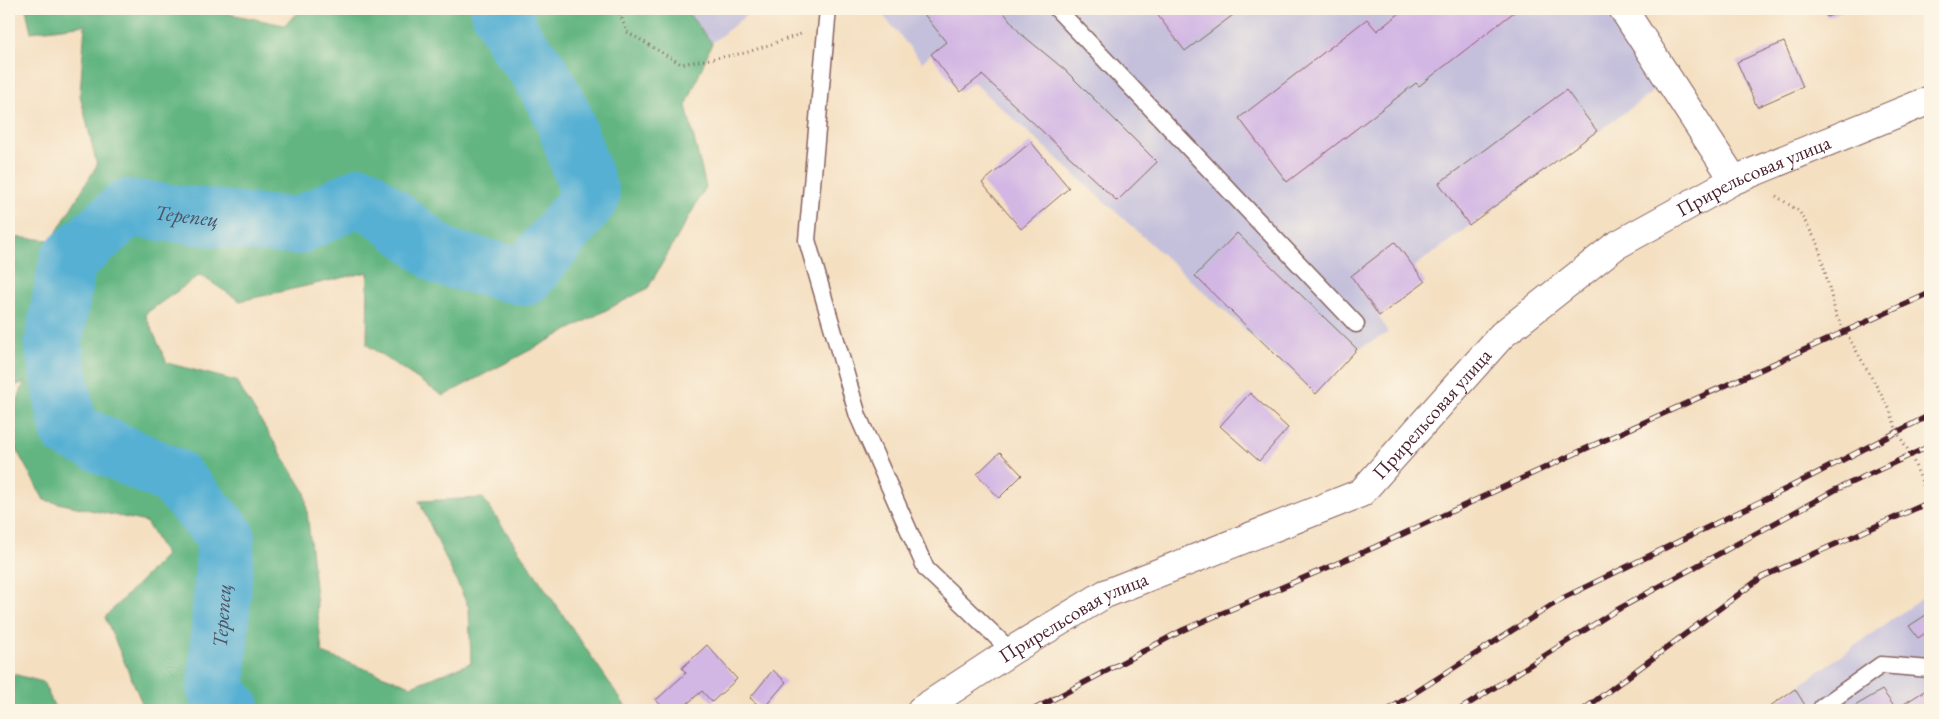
<svg xmlns="http://www.w3.org/2000/svg" width="1939" height="719" viewBox="0 0 1939 719" font-family="'EB Garamond',serif">
<rect width="100%" height="100%" fill="#fcf5e5"/>
<filter id="ink" filterUnits="userSpaceOnUse"><feTurbulence type="fractalNoise" baseFrequency=".02" numOctaves="2"/><feDisplacementMap in="SourceGraphic" scale="10" xChannelSelector="R" yChannelSelector="G"/><feConvolveMatrix kernelMatrix="1 2 1 2 8 2 1 2 1" color-interpolation-filters="sRGB"/></filter>
<filter id="wash" filterUnits="userSpaceOnUse"><feTurbulence type="fractalNoise" baseFrequency=".0096" numOctaves="4" result="noise"/><feDisplacementMap in="SourceGraphic" scale="20" xChannelSelector="R" yChannelSelector="G"/><feGaussianBlur stdDeviation="1.12" result="paint"/><feColorMatrix in="noise" values="0 0 0 0 0 0 0 0 0 0 0 0 0 0 0 0 0 1.4 0 .05"/><feComposite in="paint" operator="in"/></filter>
<g filter="url(#wash)">
<rect width="100%" height="100%" fill="#f4dfc1"/>
<g fill="#c4c0db">
<path d="M685,9H754L712,43Z"/>
<path d="M878,9H1605L1658,88L1414,267L1425,282L1379,316L1388,333L1357,349L1316,394L973,82L960,92L931,54L922,62Z"/>
<path d="M1925,596L1930,599V710H1765Z"/>
</g>
<g fill="#62b581" stroke="#566a56">
<path d="M26,9H206L284,25L303,9H685L712,43L686,106L706,187L648,288L443,396L367,345L368,272L240,301L200,275L145,314L167,363L236,381L305,492L322,653L411,686L471,663L469,608L419,501L483,498L628,710H145L105,617L166,555L146,522L44,500L9,436V426L24,382L9,389V237L52,240L97,165L80,95L85,25L31,32Z"/>
<path d="M9,673L43,682L56,710H9Z"/>
</g>
<g fill="none" stroke-linecap="round" stroke-linejoin="round">
<path stroke="#56b0d3" stroke-width="58" id="s1" d="M232,710L216,690L226,536L174,477L69,430L53,344L68,261L127,208L255,223L298,226L362,195L444,258L525,277L591,197L563,116L540,72L516,42L499,9"/>
</g>
<g id="blocks">
<g fill="#d2b6e4">
<path d="M920,9H1001L1020,33L1065,70L1157,162L1117,201L982,75L960,92L931,54L946,42Z"/>
<path d="M1153,9H1241L1185,51Z"/>
<path d="M1405,9H1518L1419,86L1416,83L1287,182L1239,118L1367,19L1377,31Z"/>
<path d="M1823,9H1846L1827,17Z"/>
<path d="M1784,42L1803,87L1757,107L1737,62Z"/>
<path d="M1566,90L1597,131L1469,225L1439,183Z"/>
<path d="M1031,142L1069,188L1021,229L982,183Z"/>
<path d="M1237,233L1357,349L1316,394L1195,276Z"/>
<path d="M1395,242L1425,282L1379,316L1351,276Z"/>
<path d="M1250,393L1288,428L1259,461L1220,426Z"/>
<path d="M1000,452L1022,475L999,498L977,474Z"/>
<path d="M1929,613L1930,615V630L1918,638L1909,626Z"/>
<path d="M707,645L737,679L712,702L702,691L680,710H665L656,700L686,673L682,668Z"/>
<path d="M773,670L786,682L763,709L750,698Z"/>
<path d="M1929,688L1930,710H1848L1882,690L1896,709Z"/>
<path d="M1795,689L1808,710H1772L1770,706Z"/>
</g>
</g>
</g>
<g filter="url(#ink)">
<use href="#blocks" fill-opacity="0" stroke="#866260" stroke-width="1"/>
<g fill="none" stroke-linecap="round" stroke-linejoin="round">
<g stroke="#866260" stroke-width="19">
<g id="service">
<path d="M828,9L807,240L858,416L926,569L1011,651"/>
<path d="M1057,9L1356,324"/>
<path d="M1824,710L1822,707L1881,665L1930,669"/>
</g>
</g>
<g stroke="#866260" stroke-width="30">
<g id="minor">
<path d="M1623,9L1734,180"/>
<path id="s2" d="M921,710L1011,651L1105,594L1361,493L1502,335L1615,246L1734,180L1930,100"/>
</g>
</g>
<g stroke="#866260" stroke-width="3" stroke-dasharray="1 4" stroke-linecap="butt">
<path d="M618,9L627,32L681,64L745,53L801,34"/>
<path d="M1776,196L1799,211L1818,244L1836,315L1890,410L1897,432L1911,455L1930,502"/>
</g>
<use href="#service" stroke="#fff" stroke-width="16"/>
<use href="#minor" stroke="#fff" stroke-width="28"/>
<g stroke="#4a1f2b" stroke-width="5.5">
<g id="rail">
<path d="M1033,710L1183,630L1375,547L1585,449L1930,293"/>
<path d="M1388,710L1563,598L1788,488L1930,415"/>
<path d="M1459,710L1615,611L1835,490L1930,446"/>
<path d="M1583,710L1762,577L1930,502"/>
</g>
</g>
<use href="#rail" stroke="#fcf5e5" stroke-width="4" stroke-dasharray="11" stroke-linecap="butt"/>
</g>
</g>
<g text-anchor="middle" dominant-baseline="central" stroke-width="4" stroke-linejoin="round" paint-order="stroke">
<g font-size="20" fill="#4a1f2b" stroke="#fcf5e5">
<text stroke="none"><textPath href="#s2" startOffset="1004">Прирельсовая улица</textPath></text>
<text stroke="none"><textPath href="#s2" startOffset="599">Прирельсовая улица</textPath></text>
<text stroke="none"><textPath href="#s2" startOffset="179">Прирельсовая улица</textPath></text>
</g>
<g font-size="21" font-style="italic" fill="#4e5266" stroke="#fcf5e5">
<text stroke="none"><textPath href="#s1" startOffset="685">Терепец</textPath></text>
<text stroke="none"><textPath href="#s1" startOffset="100">Терепец</textPath></text>
</g>
</g>
<rect width="1939" height="719" fill="none" stroke="#fcf5e5" stroke-width="30"/>
</svg>
